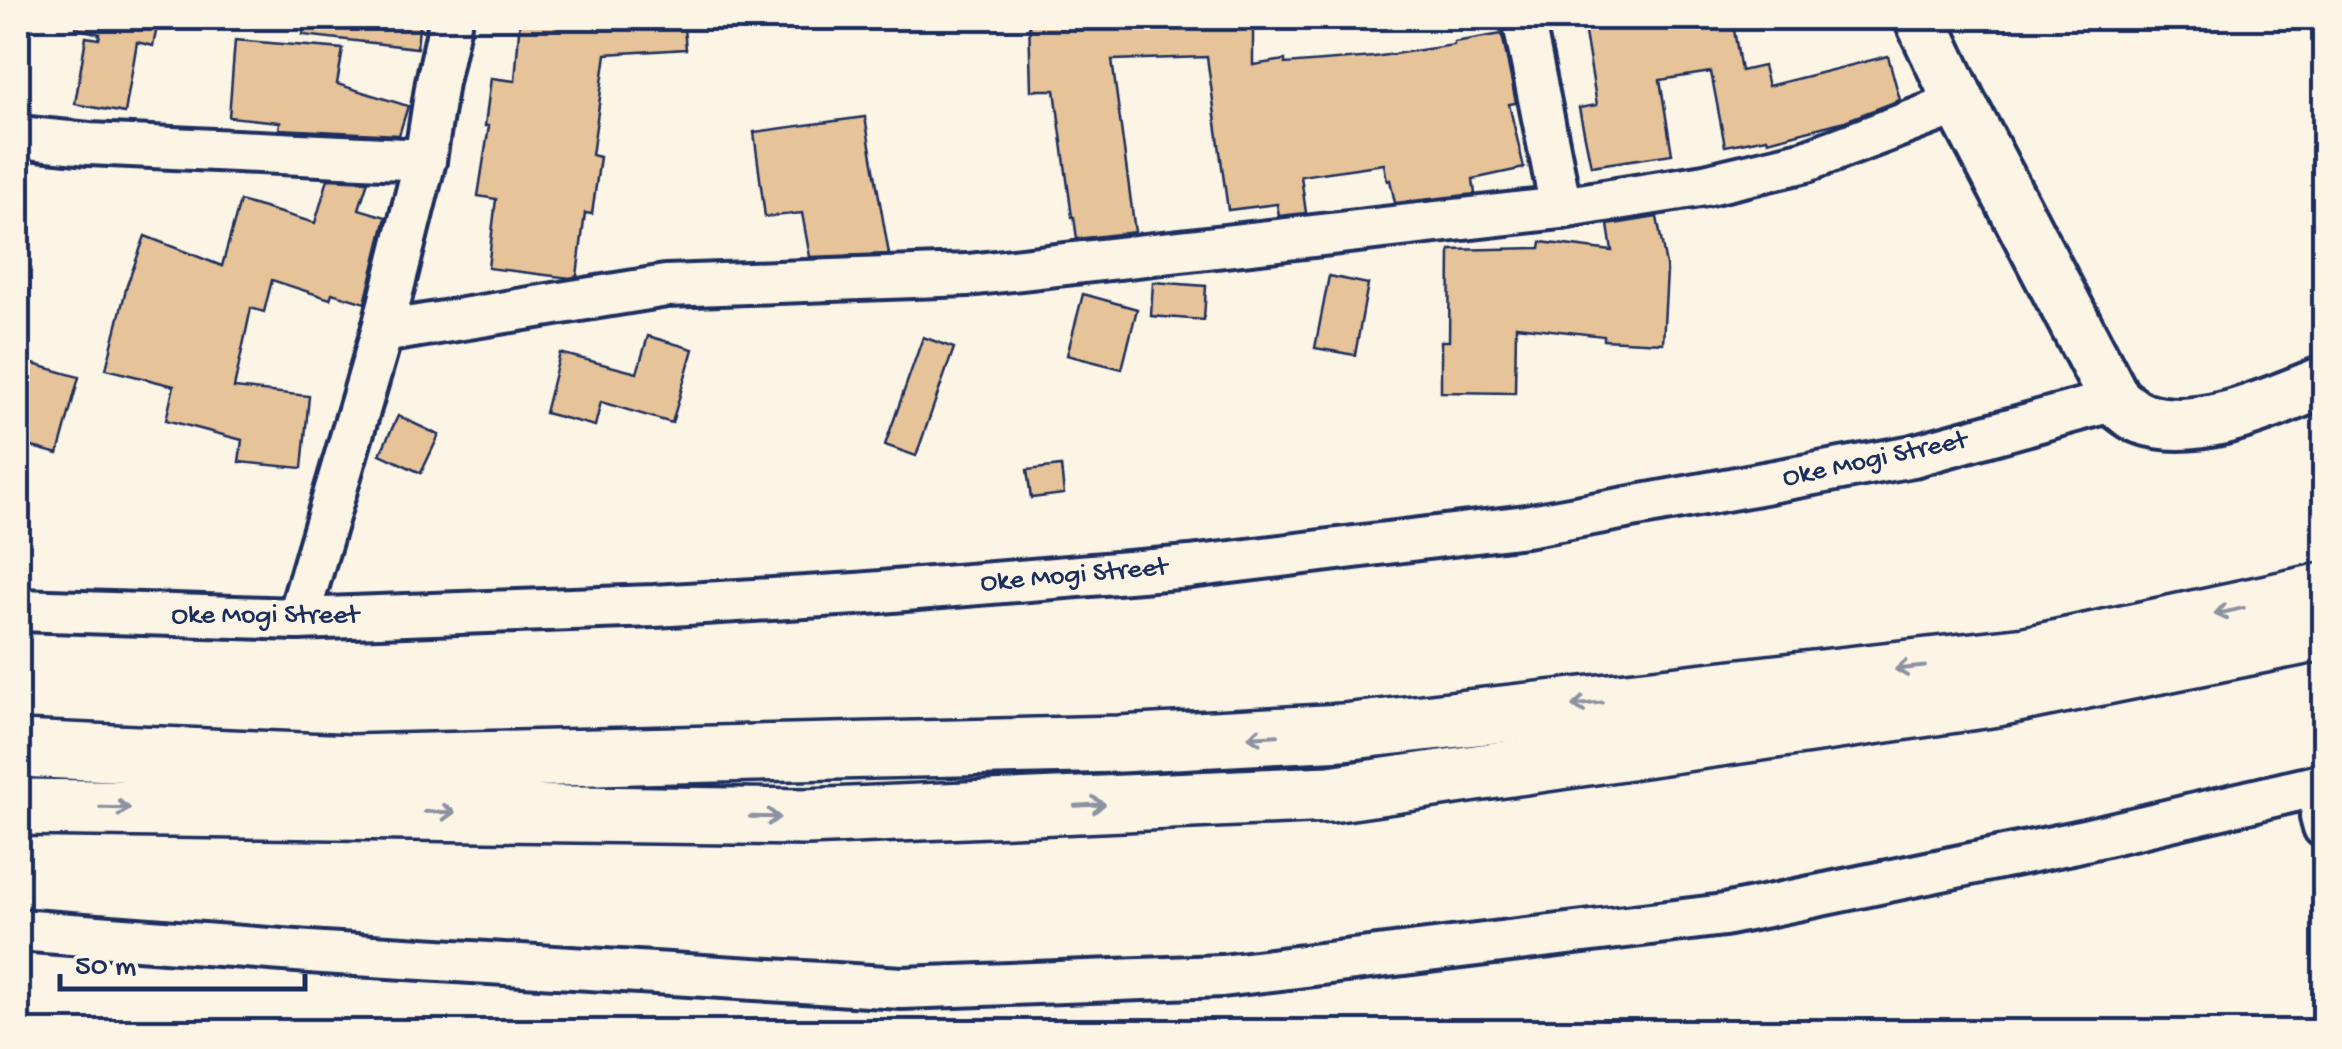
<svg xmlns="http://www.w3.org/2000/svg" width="2342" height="1049" viewBox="0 0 2342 1049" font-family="'Gochi Hand',sans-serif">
<rect width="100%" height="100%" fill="#fcf5e5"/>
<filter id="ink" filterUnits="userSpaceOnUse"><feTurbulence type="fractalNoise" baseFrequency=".01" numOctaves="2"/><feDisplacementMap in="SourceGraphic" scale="20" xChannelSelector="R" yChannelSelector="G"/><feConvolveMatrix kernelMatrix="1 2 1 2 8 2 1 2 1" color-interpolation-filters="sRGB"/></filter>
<g filter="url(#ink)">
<g fill="#e6c398" stroke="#1b2f5e" stroke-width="2.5">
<path d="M77,18H159L153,46L137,42L125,113L75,104L86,37L99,39L100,34L76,28Z"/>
<path d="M304,18H420L417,48L303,35Z"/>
<path d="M520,18H683L686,49L606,54L592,155L600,157L592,214L585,213L577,276L570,278L488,268L496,199L478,196L489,126H485L491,78L515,81Z"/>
<path d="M1029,18H1253V65L1285,60V64L1374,57L1454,45V42L1502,34L1516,103L1509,104L1524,168L1473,179L1475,194L1395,203L1390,180L1387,181L1384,164L1301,176L1306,213L1279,216L1277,204L1228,210L1207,57L1112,60L1135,232L1077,239L1074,217H1072L1055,90H1031Z"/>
<path d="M1644,18H1732L1741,71L1763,66L1768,86L1888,56L1900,100L1845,121L1768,141L1767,138L1725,146L1711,72L1660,80L1672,154L1591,166L1579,108L1597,105L1584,27Z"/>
<path d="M235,40L343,49L337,84L408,106L399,135L279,129L280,122L229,117Z"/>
<path d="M865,117L889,254L810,257L802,213L765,217L754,132Z"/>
<path d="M328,179L368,181L359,209L386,217L365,303L332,293L330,299L272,280L264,312L251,308L234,388L309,396L302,468L239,462L242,440L166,420L174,386L106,369L127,285L145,236L222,266L240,201L315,223Z"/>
<path d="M1657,217L1667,271L1663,343L1604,340V336L1516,326L1515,393L1441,392V341H1449L1450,250L1540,248L1541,242L1612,251L1608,225Z"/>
<path d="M1329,276L1368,284L1355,355L1315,348Z"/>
<path d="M1153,282L1206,286L1204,320L1151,316Z"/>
<path d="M1083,294L1137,309L1122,369L1067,355Z"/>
<path d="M648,336L693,349L672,423L601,402L595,426L545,413L560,353L637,373Z"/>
<path d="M923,337L954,348L916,456L885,445Z"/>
<path d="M26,362L79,377L58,454L18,443V396Z"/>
<path d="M398,416L439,435L421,473L380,454Z"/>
<path d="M1061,466L1064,494L1031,498L1027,470Z"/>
</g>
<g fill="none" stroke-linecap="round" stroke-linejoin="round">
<g stroke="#1b2f5e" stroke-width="48">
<g id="minor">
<path d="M1523,18L1561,208"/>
<path d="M18,137L89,144L425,160"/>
<path d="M382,332L666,286L968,275L1561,208L1705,185L1806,161L1960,103"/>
<path d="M18,610L298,619L654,606L856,594L1190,567L1526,526L1913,456L2115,400"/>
<path d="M298,619L382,332L425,160L437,82L451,18"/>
<path d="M2324,808L2321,816L2324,827"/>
<path d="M18,930L323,953L902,988L1222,976L1724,915L2072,843L2324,784"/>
</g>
</g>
<g stroke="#1b2f5e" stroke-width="58">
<path id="tertiary" d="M1920,18L1960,103L2115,400C2123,406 2132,415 2141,418C2199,438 2270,403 2324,382"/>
</g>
<g stroke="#1b2f5e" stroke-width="62">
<g id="motorway">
<path d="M18,749L351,763L1119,744L1343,732L2026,655L2324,591"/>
<path d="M18,807L806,817L1330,794L1997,698L2324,632"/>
</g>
</g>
<use href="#minor" stroke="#fcf5e5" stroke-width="40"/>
<use href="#tertiary" stroke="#fcf5e5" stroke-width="50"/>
<use href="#motorway" stroke="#fcf5e5" stroke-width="55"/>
</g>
<defs><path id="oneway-shaft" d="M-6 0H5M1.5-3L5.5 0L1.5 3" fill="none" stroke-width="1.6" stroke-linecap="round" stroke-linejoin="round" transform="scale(2.5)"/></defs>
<g stroke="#8c92a2">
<use href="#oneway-shaft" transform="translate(2229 611) rotate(168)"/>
<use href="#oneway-shaft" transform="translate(1910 668) rotate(174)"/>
<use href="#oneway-shaft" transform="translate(1587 704) rotate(174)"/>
<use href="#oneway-shaft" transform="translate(1263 736) rotate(177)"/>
<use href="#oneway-shaft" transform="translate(1090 805) rotate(-3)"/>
<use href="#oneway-shaft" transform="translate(115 808) rotate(1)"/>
<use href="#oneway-shaft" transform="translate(440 812) rotate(1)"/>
<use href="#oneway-shaft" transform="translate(765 817) rotate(1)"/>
</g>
</g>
<g text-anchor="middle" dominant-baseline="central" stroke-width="8" stroke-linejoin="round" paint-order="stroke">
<g font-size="28" fill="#1b2f5e" stroke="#fcf5e5">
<text transform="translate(1875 460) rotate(-12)">Oke Mogi Street</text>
<text transform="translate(1074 576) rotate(-5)">Oke Mogi Street</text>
<text x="265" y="616">Oke Mogi Street</text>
</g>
</g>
<rect width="2342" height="1049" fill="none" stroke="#fcf5e5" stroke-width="60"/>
<rect x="30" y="30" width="2282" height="989" fill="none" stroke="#1b2f5e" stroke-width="4" filter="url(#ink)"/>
<path d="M60 974v15h245v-15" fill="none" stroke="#1b2f5e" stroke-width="5"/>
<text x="75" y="974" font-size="30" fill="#1b2f5e" stroke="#fcf5e5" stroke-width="8" paint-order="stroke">50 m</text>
</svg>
